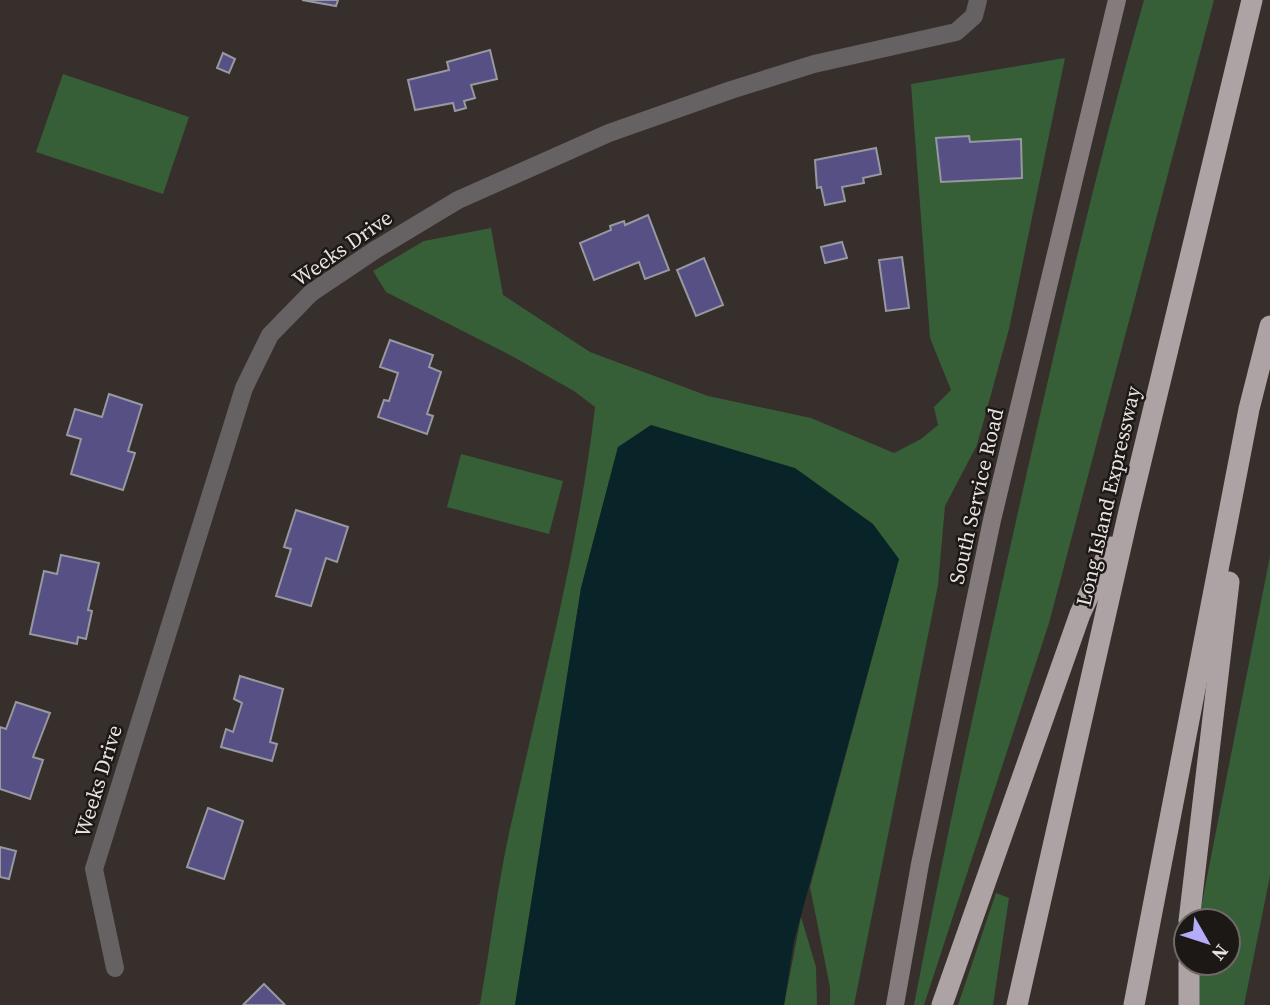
<svg xmlns="http://www.w3.org/2000/svg" width="1270" height="1005" viewBox="0 0 1270 1005" font-family="'Source Serif 4',serif">
<rect width="100%" height="100%" fill="#372f2b"/>
<g fill="#365f37">
<path d="M1144,0H1214L1049,623L924,1005H914C948,827 987,649 1027,472C1063,314 1099,156 1144,0Z"/>
<path d="M1065,58L1009,329L977,445L945,506L938,585L854,1005H830V987L810,887L899,559L618,447L581,588L515,1005H477L480,1004C491,943 498,880 512,820C542,684 579,546 595,407L574,391L510,355L386,292L373,271L424,241L491,228L503,295L590,352L708,396L811,418L894,453L921,439L938,425L934,407L951,390L930,338L911,84Z"/>
<path d="M63,74L189,117L163,194L36,152Z"/>
<path d="M461,454L563,481L549,534L447,507Z"/>
<path d="M1270,556V876L1244,1005H1199V963H1228V921H1199V918Z"/>
<path d="M996,893L1009,898L993,1005H958Z"/>
<path d="M801,917L816,967L817,1005H784Z"/>
</g>
<path fill="#082428" d="M651,425L795,468L873,524L899,559L794,941L784,1005H515L581,588L618,447Z"/>
<g fill="#575085" stroke="#9898a1" stroke-width="2">
<path d="M302,0H338L336,6Z"/>
<path d="M490,50L497,79L471,85L475,98L464,101L466,108L455,111L453,103L415,110L408,80L449,70L447,62Z"/>
<path d="M223,53L235,59L229,73L217,68Z"/>
<path d="M969,136L970,142L1021,139L1022,178L941,182L936,138Z"/>
<path d="M876,148L881,174L863,178L864,183L842,187L845,201L825,205L821,187L817,188L815,160Z"/>
<path d="M648,215L669,270L645,279L639,262L594,280L580,243L611,230L610,226L624,221L625,225Z"/>
<path d="M842,242L847,258L825,263L821,247Z"/>
<path d="M902,257L909,308L886,311L879,260Z"/>
<path d="M704,258L723,305L696,316L677,270Z"/>
<path d="M390,340L433,355L429,367L441,372L427,414L433,416L427,434L378,417L384,400L389,401L398,373L380,367Z"/>
<path d="M109,394L142,405L128,451L135,453L123,490L71,474L81,439L67,435L75,409L102,417Z"/>
<path d="M296,510L348,527L337,562L326,558L311,606L276,596L291,549L284,547Z"/>
<path d="M61,555L99,563L88,610L92,611L86,639L78,637L77,644L30,634L44,571L57,574Z"/>
<path d="M240,676L283,689L270,742L277,744L272,761L221,747L226,729L233,732L242,703L234,699Z"/>
<path d="M16,702L50,713L33,757L43,760L30,799L0,789V727L6,729Z"/>
<path d="M208,808L243,821L224,879L187,867Z"/>
<path d="M0,847L16,851L9,879L0,877Z"/>
<path d="M264,984L285,1005H243Z"/>
</g>
<g fill="none" stroke-linecap="round" stroke-linejoin="round">
<path stroke="#666162" stroke-width="18" d="M115,968L94,869L244,388L270,335L311,293L375,250L458,200L609,133L731,90L814,64L956,32L974,16L978,0"/>
<path stroke="#847c7c" stroke-width="18" d="M895,1005L920,864L992,520L1117,0"/>
<g stroke="#aea3a4" stroke-width="21">
<path d="M1189,921L1229,582"/>
<path d="M1189,963V1005"/>
<path d="M942,1005L1080,614L1111,547"/>
<path d="M1017,1005L1129,511L1252,0"/>
<path d="M1134,1005L1249,409L1270,326"/>
</g>
</g>
<g text-anchor="middle" dominant-baseline="central" stroke-width="5" stroke-linejoin="round" paint-order="stroke">
<g font-size="21" fill="#e8e3e1" stroke="#1c1816">
<text transform="translate(342 248) rotate(-35)">Weeks Drive</text>
<text transform="translate(976 496) rotate(-77)">South Service Road</text>
<text transform="translate(1108 496) rotate(-77)">Long Island Expressway</text>
<text transform="translate(98 781) rotate(-73)">Weeks Drive</text>
</g>
</g>
<g transform="translate(1207 942) rotate(129)"><circle r="33" fill="#1c1816" stroke="#6e6967" stroke-width="2"/>
<path d="M0-5L12 26L0 18L-12 26Z" fill="#b4acf9"/>
<text y="-10" font-size="19" font-weight="bold" text-anchor="middle" fill="#e8e3e1">N</text>
</g>
</svg>
